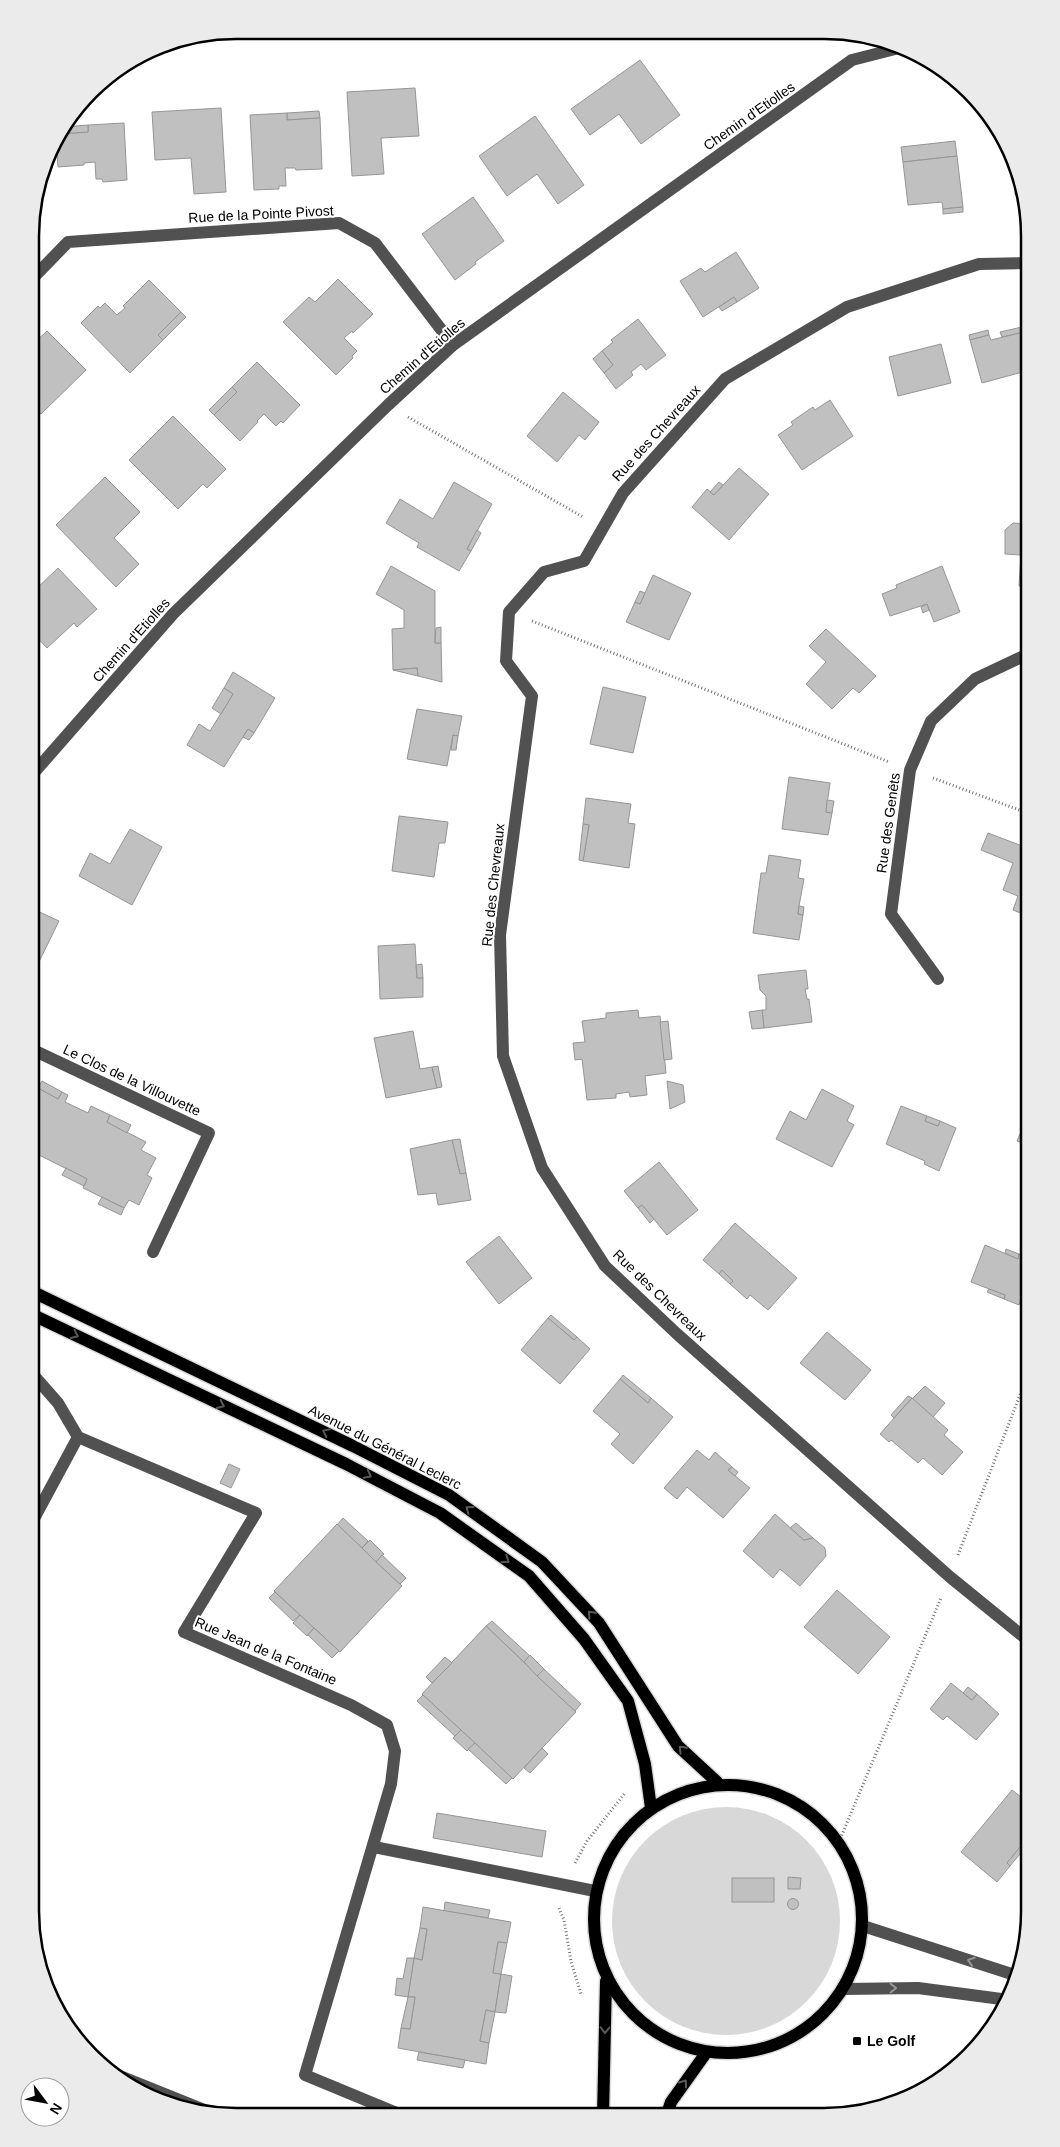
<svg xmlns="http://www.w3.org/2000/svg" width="1060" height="2147" viewBox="0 0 1060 2147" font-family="Arial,sans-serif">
<rect width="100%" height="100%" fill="#fff"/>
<circle fill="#d8d8d8" cx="726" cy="1921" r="114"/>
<g fill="#c0c0c0" stroke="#959595">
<path d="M640,60L680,115L641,144L619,114L590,135L571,109Z"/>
<path d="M415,88L419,136L381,138L384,174L352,176L347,92Z"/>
<path d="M221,108L226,192L194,194L191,158L155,160L152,112Z"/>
<path d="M319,111L320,118L287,120V113Z"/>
<path d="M287,113V120L320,118L322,169L296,170L295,168H285L286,186H279V189L254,190L250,115Z"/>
<path d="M535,116L584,185L558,204L537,174L507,196L479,156Z"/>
<path d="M124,123L127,180L103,182L102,179H96L95,162L84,163V165L58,167L56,138L59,134L88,132V125Z"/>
<path d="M88,125V132L59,134L65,127Z"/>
<path d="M955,141L957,156L903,162L901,147Z"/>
<path d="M957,156L963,207L943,209L942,202L908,205L903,162Z"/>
<path d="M1016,163L1019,170L1023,195H1015Z"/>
<path d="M473,197L504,241L475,262L476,264L455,280L422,234Z"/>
<path d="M963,207V212L943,214V209Z"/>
<path d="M736,252L759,288L737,302L734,297L703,317L680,281L701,268L705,272Z"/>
<path d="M338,279L373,314L353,333L352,331L344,338L357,351L352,356L353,358L336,375L283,322L309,297L315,302Z"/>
<path d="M149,280L181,312L158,335L163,340L130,373L81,323L98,306L100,308L105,303L117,315L125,308L123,306Z"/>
<path d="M734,297L737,302L722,311L719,307Z"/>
<path d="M181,312L186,317L163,340L158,335Z"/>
<path d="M638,319L666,355L646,370L641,364L631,372L633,375L616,389L604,373L613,365L602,351L613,342L611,340Z"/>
<path d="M1022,327L1024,332L1002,337L1000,332Z"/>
<path d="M988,330L989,335L970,340L969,335Z"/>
<path d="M47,331L86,370L41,414L32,405V345Z"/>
<path d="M1024,332L1030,358V370L982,383L970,340L989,335L991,340Z"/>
<path d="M941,344L951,383L898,396L889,357Z"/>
<path d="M602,351L613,365L604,373L593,359Z"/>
<path d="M257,362L300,405L283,423L281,421L276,426L264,414L257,421L258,422L240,441L214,415L237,392L232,387Z"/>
<path d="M232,387L237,392L214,415L209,410Z"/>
<path d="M563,392L599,422L585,440L579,435L557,462L527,436Z"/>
<path d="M830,400L853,436L802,470L778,435L793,425L791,422L813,407L815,410Z"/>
<path d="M173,416L226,469L207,488L203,484L178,509L129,460Z"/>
<path d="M31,455L36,460L31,465Z"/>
<path d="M739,468L769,494L729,540L692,507L707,489L714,495Z"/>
<path d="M105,477L140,512L114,538L139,564L116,587L56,525Z"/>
<path d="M454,482L492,504L467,549L471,551L459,571L417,547L419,543L386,523L400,499L433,519Z"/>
<path d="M719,482L723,485L714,495L710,492Z"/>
<path d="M1013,523L1028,524L1027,541H1030V586H1019L1021,555L1005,554V530Z"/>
<path d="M477,530L481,533L471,551L467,549Z"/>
<path d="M391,566L435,591V643H441L442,682L418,676L417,668L393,670L392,629L404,628V610L376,594Z"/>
<path d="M942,566L960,612L934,622L927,604L890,616L882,594L897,588L896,585Z"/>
<path d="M58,568L97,609L77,627L74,623L47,648L31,631V594Z"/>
<path d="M653,575L691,593L669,640L626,622L635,602L640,604Z"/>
<path d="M640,591L645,593L640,604L635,602Z"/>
<path d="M927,604L929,610L923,613L921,607Z"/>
<path d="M441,627V643H435L436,628Z"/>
<path d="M826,629L876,676L859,693L853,688L832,709L806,684L826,662L809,646Z"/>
<path d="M417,668L418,676L393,670Z"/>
<path d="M233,672L275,698L254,733L248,729L224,767L187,745L199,724L210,731L233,694L224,688Z"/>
<path d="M603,687L646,697L633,753L590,744Z"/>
<path d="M224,688L233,694L221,714L212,708Z"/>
<path d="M417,709L462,716L458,736L453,735L447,766L407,759Z"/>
<path d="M248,729L254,733L249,740L243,737Z"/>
<path d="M453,735L458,736L456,750H451Z"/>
<path d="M789,777L830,783L826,812L832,813L828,835L782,829Z"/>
<path d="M586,798L631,804L628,823L635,824L629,868L583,861L589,825L583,824Z"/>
<path d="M827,800L834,801L832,813L826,812Z"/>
<path d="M399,816L448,822L445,843H439L434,877L392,871Z"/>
<path d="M583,824L589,825L583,861L579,860Z"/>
<path d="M130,829L162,847L132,905L79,876L90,853L110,864Z"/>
<path d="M988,833L1030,849V917L1013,910L1018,896L1003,890L1013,863L981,850Z"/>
<path d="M769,855L801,860L798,878L804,879L799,906L798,914L803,915L799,940L753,933L761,873H766Z"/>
<path d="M799,906L804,907L803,915L798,914Z"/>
<path d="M31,908L59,921L34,972L31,970Z"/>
<path d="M415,944L417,978H423V997L380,999L378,946Z"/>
<path d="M422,964L423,978H417L416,965Z"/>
<path d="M806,970L808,989H805L807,999H809L812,1022L764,1028L762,1010H766V996L760,990L758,975Z"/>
<path d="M638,1010L639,1018L660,1016L666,1073L645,1076L647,1095L630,1097L629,1092L616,1094V1098L587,1100L582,1059L575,1060L573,1043L585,1042L582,1021L606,1018V1013Z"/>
<path d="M762,1010L764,1028L752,1029L749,1012Z"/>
<path d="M668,1021L672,1059L664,1060L660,1022Z"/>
<path d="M413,1031L420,1069L432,1067L437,1088L386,1098L374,1038Z"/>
<path d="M438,1066L442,1087L437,1088L432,1067Z"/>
<path d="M42,1081L62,1092L58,1099L38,1088Z"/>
<path d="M667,1081L683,1085L685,1102L670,1109Z"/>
<path d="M36,1087L58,1099L62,1092L68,1095L65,1102L88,1113L91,1106L110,1115L107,1122L146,1142L141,1150L156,1158L147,1175L152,1178L139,1205L129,1200L124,1208L83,1188L87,1179L33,1152L31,1157V1098Z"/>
<path d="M822,1089L854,1106L847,1121L854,1125L832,1167L776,1139L790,1111L806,1120Z"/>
<path d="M901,1106L927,1116L925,1121L938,1126L940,1121L956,1128L939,1171L924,1164L925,1161L886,1144Z"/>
<path d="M1030,1110V1146L1017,1141Z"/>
<path d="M110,1115L131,1125L127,1133L107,1122Z"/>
<path d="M927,1116L940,1121L938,1126L925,1121Z"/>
<path d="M460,1139L466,1173L460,1174L452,1140Z"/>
<path d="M452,1140L460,1174L466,1173L471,1200L438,1205L436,1193L418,1195L410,1149Z"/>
<path d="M659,1162L698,1210L667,1235L642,1205L638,1208L624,1191Z"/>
<path d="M66,1168L87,1179L84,1186L62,1175Z"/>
<path d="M102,1197L124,1208L121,1215L98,1204Z"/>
<path d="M642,1205L654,1219L650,1223L638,1208Z"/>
<path d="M735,1223L797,1278L768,1310L750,1295L747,1299L730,1284L733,1281L722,1270L719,1274L703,1260Z"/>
<path d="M499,1236L532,1278L499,1304L466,1262Z"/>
<path d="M985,1245L1018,1259L1019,1254L1030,1259V1276L1019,1305L1004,1299L1005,1295L971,1282Z"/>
<path d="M1006,1249L1019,1254L1018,1259L1005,1253Z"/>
<path d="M722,1270L733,1281L730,1284L719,1274Z"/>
<path d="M989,1289L1005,1295L1004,1299L987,1292Z"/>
<path d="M551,1315L577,1337L574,1340L548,1318Z"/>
<path d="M548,1318L574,1340L577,1337L590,1349L560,1384L521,1350Z"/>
<path d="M827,1332L871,1370L845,1400L800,1363Z"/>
<path d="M623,1375L651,1398L648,1403L620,1379Z"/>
<path d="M620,1379L648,1403L651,1398L673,1417L633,1464L611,1444L620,1434L593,1411Z"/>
<path d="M925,1386L945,1403L933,1417L912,1399Z"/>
<path d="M908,1396L912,1398L894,1418L891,1415Z"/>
<path d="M912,1398L948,1430L944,1435L963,1452L942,1475L923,1458L918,1463L891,1440L889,1442L880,1434Z"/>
<path d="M697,1450L709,1460L715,1452L732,1467L728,1470L750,1488L723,1518L687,1487L677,1499L664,1488Z"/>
<path d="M229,1464L240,1469L231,1488L220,1483Z"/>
<path d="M732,1467L738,1472L735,1476L728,1470Z"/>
<path d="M30,1474L37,1478L30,1490Z"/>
<path d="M775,1514L804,1540L813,1538L825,1548L826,1556L800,1586L780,1569L773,1578L743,1551Z"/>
<path d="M343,1518L368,1541L362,1548L337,1525Z"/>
<path d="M796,1523L813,1538L804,1540L790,1528Z"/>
<path d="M337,1524L402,1586L340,1652L274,1591Z"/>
<path d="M370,1540L384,1554L376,1562L362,1548Z"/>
<path d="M382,1555L406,1578L400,1584L376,1562Z"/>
<path d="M837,1590L890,1637L858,1674L804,1627Z"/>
<path d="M275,1592L300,1615L293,1621L269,1598Z"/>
<path d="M300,1615L314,1628L307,1636L293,1623Z"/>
<path d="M492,1621L530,1656L524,1662L486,1626Z"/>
<path d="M486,1626L576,1712L513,1779L422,1694Z"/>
<path d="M314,1628L339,1651L332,1658L308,1635Z"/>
<path d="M530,1655L544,1669L537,1676L524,1662Z"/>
<path d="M445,1657L452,1663L432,1683L426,1677Z"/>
<path d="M544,1669L581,1704L575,1711L537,1676Z"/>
<path d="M951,1683L972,1700L977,1694L999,1714L976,1740L947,1716L943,1720L930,1709Z"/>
<path d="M968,1687L977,1694L972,1700L963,1693Z"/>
<path d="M423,1695L461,1730L455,1736L417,1701Z"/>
<path d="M461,1730L475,1743L467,1751L453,1738Z"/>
<path d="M475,1743L512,1778L506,1784L468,1749Z"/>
<path d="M542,1748L548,1754L530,1773L524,1768Z"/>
<path d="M1012,1790L1030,1804V1835L1007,1863L1010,1866L997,1882L961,1852Z"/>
<path d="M437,1813L546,1831L542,1857L433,1838Z"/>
<path d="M1030,1835V1842L1010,1866L1007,1863Z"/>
<path d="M788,1877L801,1878L800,1889H788Z"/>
<rect x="732" y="1878" width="42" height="24"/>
<circle cx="793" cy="1904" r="5.5"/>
<path d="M445,1902L490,1910L488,1918L444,1911Z"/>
<path d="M423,1907L511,1922L507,1943L498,1942L493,1973L501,1974L495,2012L486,2010L480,2041L489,2043L486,2064L398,2048L401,2028L410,2029L415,1997H408L414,1958L422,1960L427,1929L420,1928Z"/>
<path d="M420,1928L427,1929L422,1960L414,1958Z"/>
<path d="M498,1942L507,1943L501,1974L493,1973Z"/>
<path d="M407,1958H414L408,1997L395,1995L397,1978L403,1979Z"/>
<path d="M501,1974L512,1976L506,2013L495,2012Z"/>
<path d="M408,1997H415L410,2029L401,2028Z"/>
<path d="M486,2010L495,2012L489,2043L480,2041Z"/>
<path d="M419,2052L465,2060L463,2068L417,2060Z"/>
</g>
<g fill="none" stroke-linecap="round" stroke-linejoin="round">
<g stroke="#dbdbdb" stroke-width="15">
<g id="major">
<path d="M31,1291L353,1446L449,1495L542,1562L599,1623L678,1746L717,1782"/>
<path d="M31,1314L346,1464L440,1513L529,1576L584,1639L628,1701L645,1764L651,1808"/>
<circle cx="728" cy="1919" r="134"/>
<path d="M603,2116L606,1981"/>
<path d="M666,2117L671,2102L706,2053"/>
</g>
</g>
<g stroke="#737373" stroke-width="3" stroke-dasharray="1 2.5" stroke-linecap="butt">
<path d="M408,417L583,517"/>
<path d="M532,621L889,762"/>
<path d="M933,778L1030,814"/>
<path d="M958,1555L1030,1369"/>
<path d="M839,1842L941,1598"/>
<path d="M575,1863L587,1841L625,1793"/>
<path d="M559,1908L564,1920L571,1961L581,1994"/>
</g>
<g stroke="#515151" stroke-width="12">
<path d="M32,279L68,242L339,223L375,243L453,345"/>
<path d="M31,776L173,614L388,405L453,345L852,60L903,47"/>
<path d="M938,979L891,914L910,770L931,721L975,679L1030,653"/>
<path d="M31,1049L209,1133L153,1252"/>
<path d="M31,1376L36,1378L58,1403L78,1437L256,1513L184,1632L351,1705L387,1725L395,1751L391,1784L305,2075L404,2116"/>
<path d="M30,1526L78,1437"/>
<path d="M1030,1642L950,1577L676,1333L605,1266L542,1168L503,1056L500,935L532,696L506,661L509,612L544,572L584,561L623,493L725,379L847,307L979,264L1030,263"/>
<path d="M374,1847L595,1891"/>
<path d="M863,1926L1018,1976"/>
<path d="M844,1989L918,1988L1009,2000"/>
<path d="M110,2072L217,2115"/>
</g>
<use href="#major" stroke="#000" stroke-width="12"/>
</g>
<defs><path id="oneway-chevron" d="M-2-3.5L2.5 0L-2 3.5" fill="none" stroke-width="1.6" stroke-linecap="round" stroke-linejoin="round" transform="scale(1.25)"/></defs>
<g stroke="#595959">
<use href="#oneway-chevron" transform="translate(75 1335) rotate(25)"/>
<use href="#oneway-chevron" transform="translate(221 1405) rotate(25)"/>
<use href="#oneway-chevron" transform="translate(326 1432) rotate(-154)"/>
<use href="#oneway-chevron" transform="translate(368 1475) rotate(28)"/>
<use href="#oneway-chevron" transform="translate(469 1509) rotate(-144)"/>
<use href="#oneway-chevron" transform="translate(506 1560) rotate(35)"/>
<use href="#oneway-chevron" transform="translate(591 1614) rotate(-133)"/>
<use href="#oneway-chevron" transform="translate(682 1749) rotate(-134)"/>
<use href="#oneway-chevron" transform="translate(605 2030) rotate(91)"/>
<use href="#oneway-chevron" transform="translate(684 2083) rotate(-54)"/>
</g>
<g stroke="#979797">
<use href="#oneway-chevron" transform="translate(971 1961) rotate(-162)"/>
<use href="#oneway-chevron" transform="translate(893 1988) rotate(-1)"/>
</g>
<rect fill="#000" stroke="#fff" stroke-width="2" x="852" y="2036" width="10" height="10" rx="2.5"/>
<g text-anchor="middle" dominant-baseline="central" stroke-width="4" stroke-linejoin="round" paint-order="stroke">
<g font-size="14" fill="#000" stroke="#fff">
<text transform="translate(749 116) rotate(-35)">Chemin d'Etiolles</text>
<text transform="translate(261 214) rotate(-3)">Rue de la Pointe Pivost</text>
<text transform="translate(422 356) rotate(-41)">Chemin d'Etiolles</text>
<text transform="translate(656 433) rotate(-48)">Rue des Chevreaux</text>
<text transform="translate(131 640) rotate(-48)">Chemin d'Etiolles</text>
<text transform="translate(888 823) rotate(-82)">Rue des Genêts</text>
<text transform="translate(493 885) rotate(-84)">Rue des Chevreaux</text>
<text transform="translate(132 1080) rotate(25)">Le Clos de la Villouvette</text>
<text transform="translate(660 1295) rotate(44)">Rue des Chevreaux</text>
<text transform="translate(385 1447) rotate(27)">Avenue du Général Leclerc</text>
<text transform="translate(266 1651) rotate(23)">Rue Jean de la Fontaine</text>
</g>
<g font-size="14" font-weight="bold" fill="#000" stroke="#fff" text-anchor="start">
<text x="867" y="2041">Le Golf</text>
</g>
</g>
<path d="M0 0H1060V2147H0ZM236 39H824A197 197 0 0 1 1021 236V1911A197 197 0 0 1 824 2108H236A197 197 0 0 1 39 1911V236A197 197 0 0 1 236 39Z" fill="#ebebeb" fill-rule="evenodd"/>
<path fill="none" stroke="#000" stroke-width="2.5" d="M236 39H824A197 197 0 0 1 1021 236V1911A197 197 0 0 1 824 2108H236A197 197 0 0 1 39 1911V236A197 197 0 0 1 236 39Z"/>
<g transform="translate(45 2102) rotate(122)"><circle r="24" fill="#ffffff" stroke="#999999"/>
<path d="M0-4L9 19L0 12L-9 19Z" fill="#000000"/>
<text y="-8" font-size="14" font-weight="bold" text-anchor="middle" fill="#000000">N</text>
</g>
</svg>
